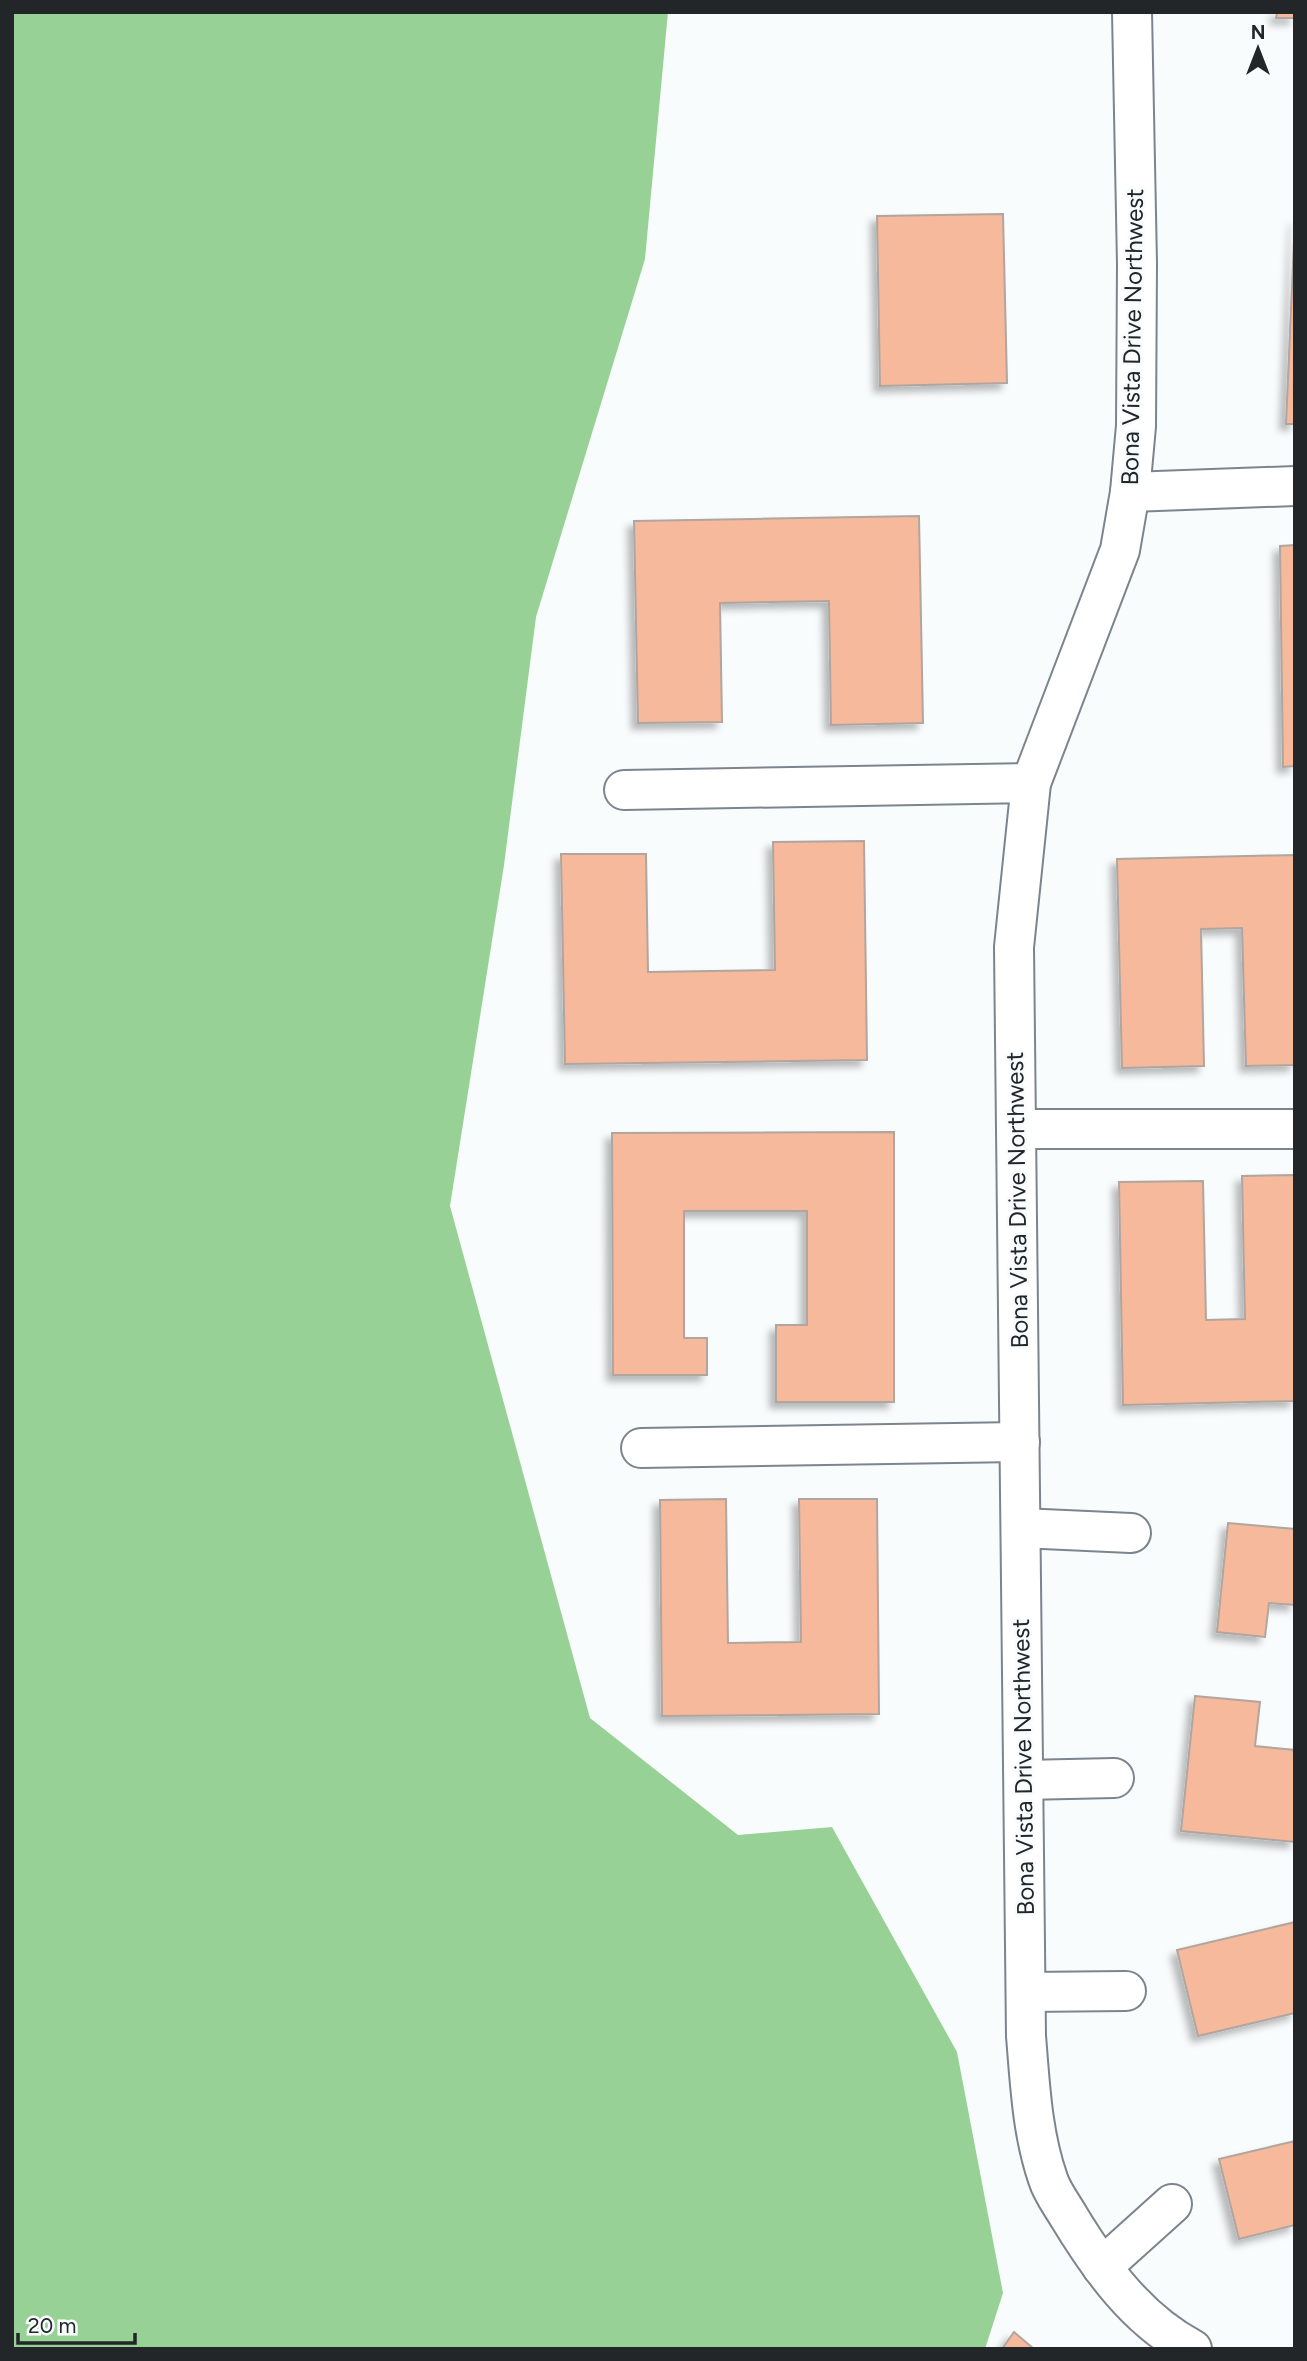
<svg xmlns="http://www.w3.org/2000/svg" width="1307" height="2361" viewBox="0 0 1307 2361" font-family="Figtree,sans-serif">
<defs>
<filter id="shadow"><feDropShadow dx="-6" dy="6" stdDeviation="3.5" flood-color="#0004"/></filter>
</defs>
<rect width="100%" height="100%" fill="#f9fcfd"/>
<path fill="#98d195" d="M12,12H668L645,259L536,617L504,865L450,1206L590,1718L738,1835L832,1827L957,2052L1003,2293L985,2349H12Z"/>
<g fill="#f6b99b" stroke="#b1a59f" stroke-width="2" filter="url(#shadow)">
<path d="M1277,12H1295V18H1276Z"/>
<path d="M1003,214L1007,383L880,386L877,216Z"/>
<path d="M1295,218V424H1286Z"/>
<path d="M919,516L923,723L831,725L829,601L720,603L722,722L638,723L634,521Z"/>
<path d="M1295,545V766L1283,767L1280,546Z"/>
<path d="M864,841L867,1060L565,1064L561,854H646L648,972L775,970L773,842Z"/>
<path d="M1295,855V1065L1246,1066L1242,928L1201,929L1204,1066L1122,1068L1117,859Z"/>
<path d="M894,1132V1402H776V1325H807V1211H684V1338H707V1375H613L612,1133Z"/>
<path d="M1295,1175V1401L1123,1405L1119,1182L1203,1181L1206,1320L1245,1319L1242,1176Z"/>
<path d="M726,1499L728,1643L801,1642L799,1499H877L879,1714L662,1716L660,1500Z"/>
<path d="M1228,1523L1295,1529V1605L1269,1603L1265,1637L1217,1632Z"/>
<path d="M1195,1696L1260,1702L1255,1746L1295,1750V1842L1181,1831Z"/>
<path d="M1295,1922V2013L1198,2036L1177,1950Z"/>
<path d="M1295,2141V2225L1239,2239L1219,2159Z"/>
<path d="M1014,2332L1034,2349H1002Z"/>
</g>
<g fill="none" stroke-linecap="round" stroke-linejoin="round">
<g stroke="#7c858d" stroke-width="42">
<g id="minor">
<path d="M1132,12L1137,264L1136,426L1130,492L1120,550L1031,783L1014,947L1026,2036C1030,2084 1032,2133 1048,2179C1052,2192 1062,2205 1069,2217C1100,2268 1137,2320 1192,2349"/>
<path d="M1130,492L1295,486"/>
<path d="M624,790L1031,783"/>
<path d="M1016,1129H1295"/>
<path d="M641,1448L1020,1442"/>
<path d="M1021,1528L1131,1533"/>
<path d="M1024,1780L1114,1778"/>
<path d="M1026,1992L1126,1991"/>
<path d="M1102,2267L1172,2204"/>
</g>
</g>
<use href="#minor" stroke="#fff" stroke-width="38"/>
</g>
<g text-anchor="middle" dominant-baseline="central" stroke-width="6" stroke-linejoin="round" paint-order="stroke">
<g font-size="24" fill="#222629" stroke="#f9fcfd">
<text transform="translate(1132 337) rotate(-89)">Bona Vista Drive Northwest</text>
<text transform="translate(1017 1200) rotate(-91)">Bona Vista Drive Northwest</text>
<text transform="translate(1023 1767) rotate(-91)">Bona Vista Drive Northwest</text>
</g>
</g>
<rect width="1307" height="2361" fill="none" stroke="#222629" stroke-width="28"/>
<g transform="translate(1258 49)" stroke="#f9fcfd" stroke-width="5" paint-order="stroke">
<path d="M0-5L12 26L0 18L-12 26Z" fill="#222629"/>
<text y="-10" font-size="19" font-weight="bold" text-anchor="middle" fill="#222629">N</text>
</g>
<path d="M18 2333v10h117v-10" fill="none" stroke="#222629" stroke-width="3.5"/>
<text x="28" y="2333" font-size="21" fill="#222629" stroke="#f9fcfd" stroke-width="5" paint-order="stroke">20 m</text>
</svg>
